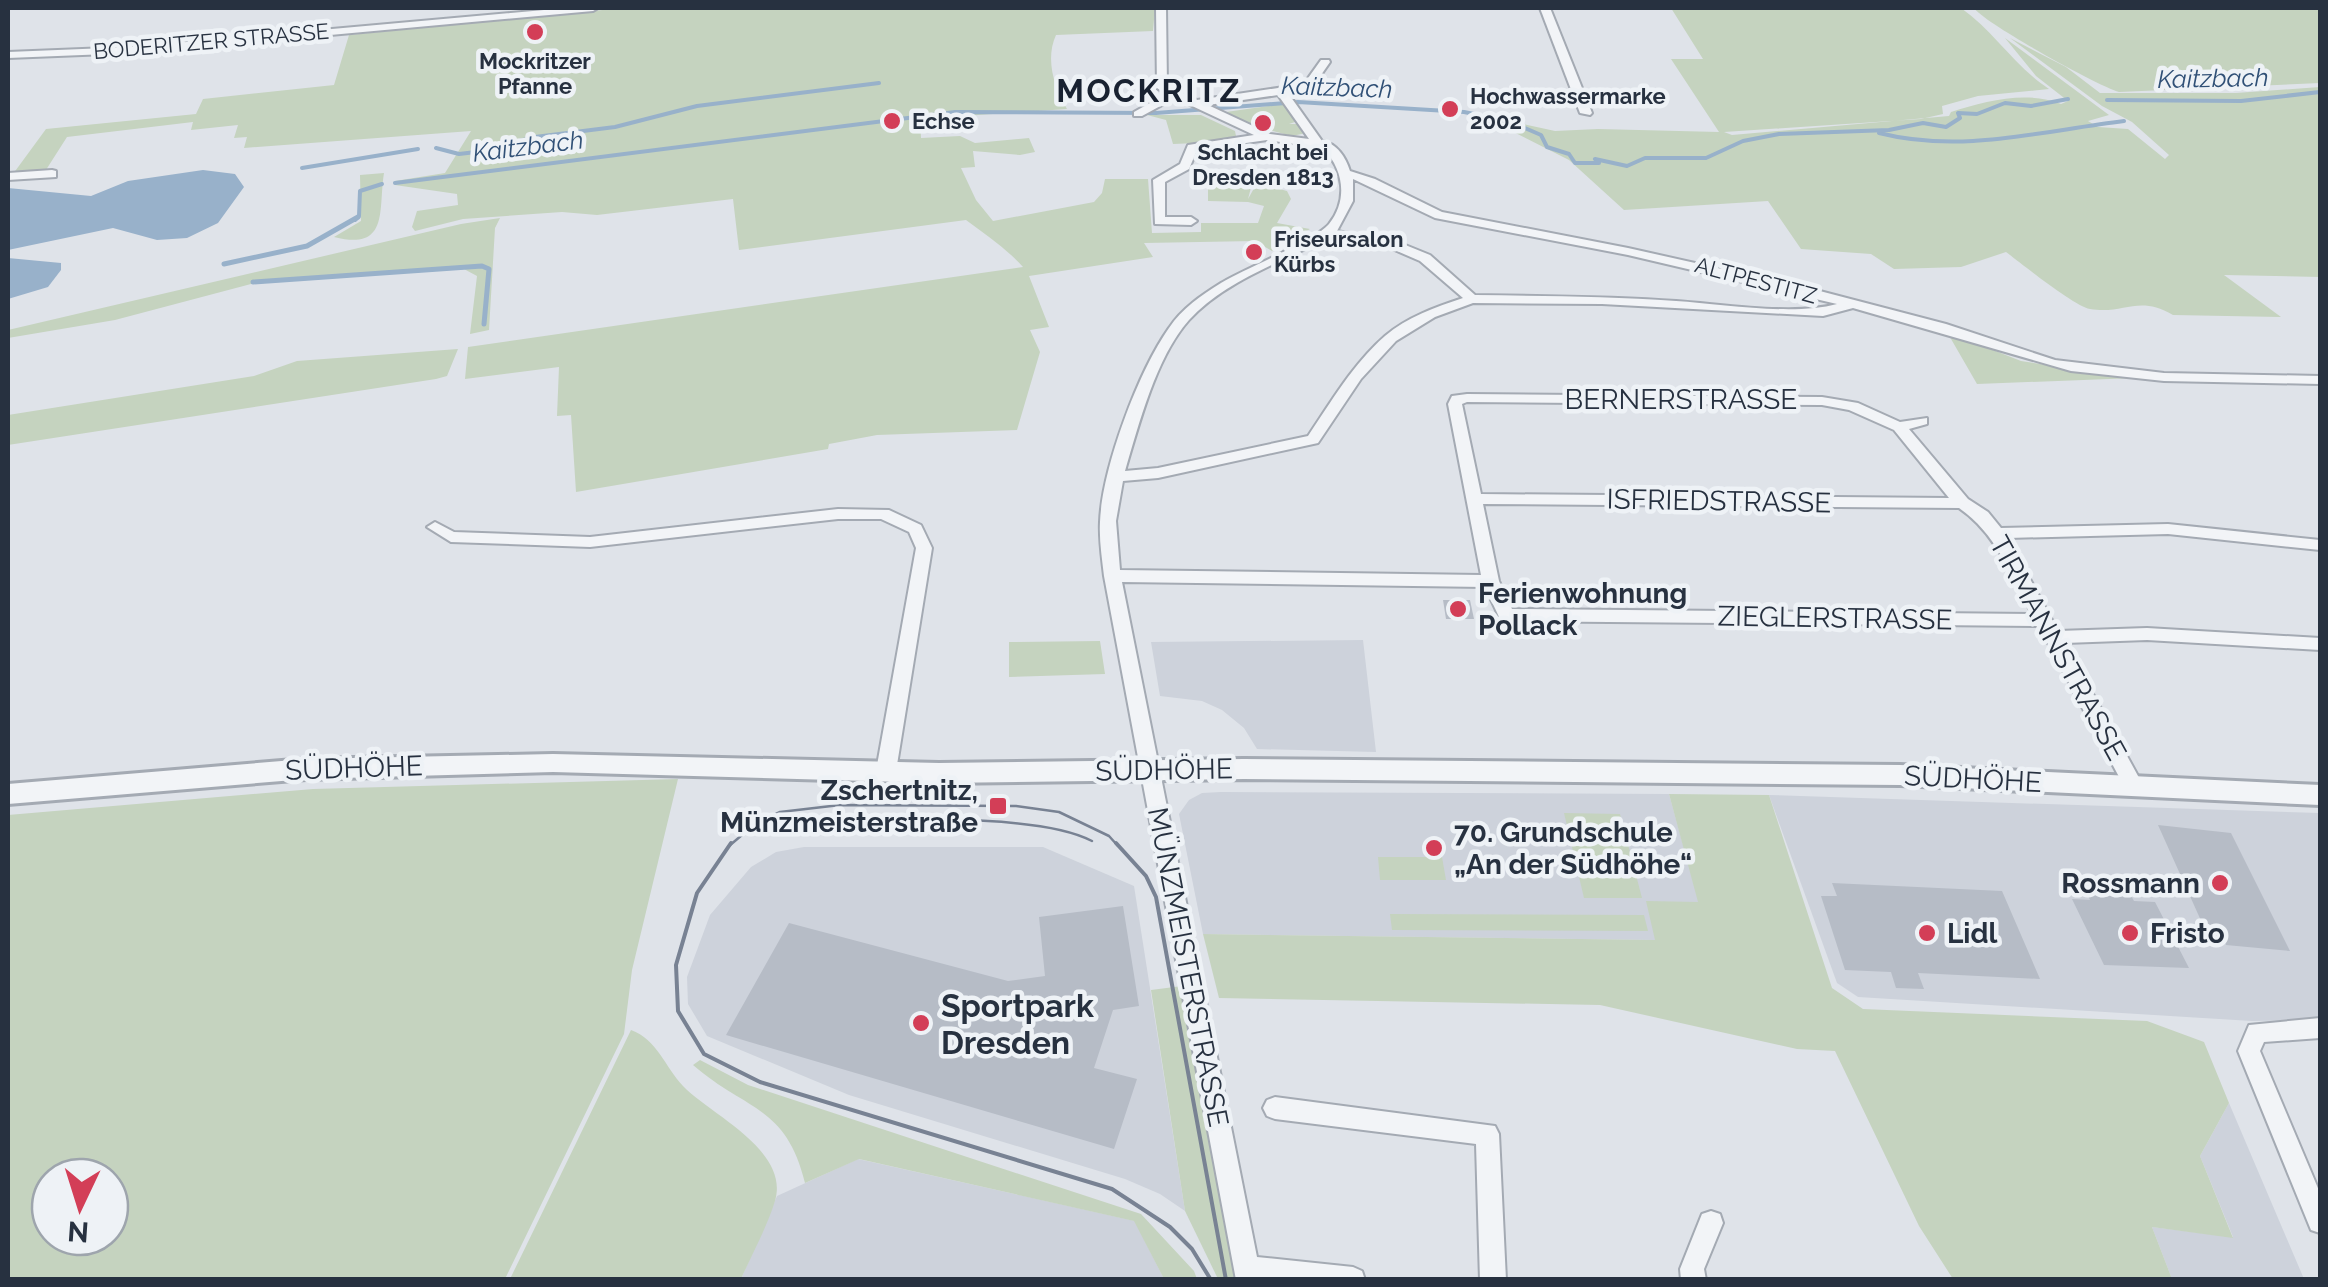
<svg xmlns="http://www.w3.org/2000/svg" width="2328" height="1287" viewBox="0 0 2328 1287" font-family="Raleway,sans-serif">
<rect width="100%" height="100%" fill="#dfe3e9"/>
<g fill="#cdd2db">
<path d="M1363,640L1376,752L1257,749L1244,728L1222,710L1202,701L1160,696L1151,642Z"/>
<path d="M1221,792L1669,794L1699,902L1655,940L1203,934L1179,814L1189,800L1202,793Z"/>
<path d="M1769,795L2320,813V1020L2252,1021L1858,997L1837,983Z"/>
<path d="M804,847H1043L1134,886L1185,1211L1160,1194L1125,1179L849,1095L707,1036L688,1004L687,977L710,915L751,867L776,852Z"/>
<path d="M2229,1103L2304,1279H2172L2152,1227L2233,1237L2200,1156Z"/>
<path d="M858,1159L1135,1221L1164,1279H741L777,1196Z"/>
</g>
<g fill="#c5d3bf" fill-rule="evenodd">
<path d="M623,8H1155L1153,31L1056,35C1045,59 1054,87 1067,109L920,119L921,138L960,136L975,143L1029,138L1035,152L1020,155L973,151L975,167L961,168L976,200L993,221L1094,202L1102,193L1105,179H1148L1152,233L1201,232V223H1258L1264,206L1248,202L1208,201V176L1245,177L1253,180L1248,199L1257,183L1287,191L1291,199L1277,223L1310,229L1272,251L1255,241L1144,243L1153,257L1029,276L1049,327L1030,330L1040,352L1017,430L877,435L829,444L828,449L576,492L571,415L557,416L559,367L465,379L468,347L1023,267C1007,249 986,235 966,220L739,250L733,199L597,215L562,212L463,219L415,231L412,227L417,211L458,205L457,194L395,185V181L445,173L471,131L244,148L247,137L234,138L238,125L191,130L193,122L67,137L44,173L13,174L46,129L196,114L203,99L334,85L349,35Z"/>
<path d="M1671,8H1961C1994,31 2014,66 2049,89L1978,96L1942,106L1943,114L1921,119L1724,132L1732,135L1949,116L1951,112C1985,101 2027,90 2061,104L2068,101L2036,76L2005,38L2109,115L2088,121L2098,127L2128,129L2165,159L2169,155L2132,122L2102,106L2010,38L2066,67L2100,93H2236L2320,87V277L2224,275L2281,317L2173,315C2138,294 2124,315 2090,309C2074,306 2022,264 2006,252L1961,267L1894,269L1871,254L1801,249L1768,201L1624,210L1569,160L1498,124L1509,121L1555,131L1598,129L1719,132L1671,59H1703Z"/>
<path d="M1974,8H2320V83L2119,92C2098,86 1984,23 1974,8Z"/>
<path d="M1283,104L1298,121L1289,124H1299L1306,133L1292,136L1262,128L1267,122L1254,125L1226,112Z"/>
<path d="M1147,115H1201L1235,131L1236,136L1221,142L1173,144L1166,120Z"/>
<path d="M384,173C378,210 390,251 334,237L361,221L360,175Z"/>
<path d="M500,218L495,228L489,330L470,334L477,276L464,269L251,284L115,320L8,338V330L461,224Z"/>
<path d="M1947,332L2021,361L2135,378L1977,384Z"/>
<path d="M458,349L447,376L436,379L8,445V415L254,376L297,361Z"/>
<path d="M1100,641L1105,674L1009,677V642Z"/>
<path d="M678,779L632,970L624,1034L505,1279H8V815L313,789ZM50,1177H110V1237H50Z"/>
<path d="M1669,794L1769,795L1832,988L1863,1009L2147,1021L2204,1042L2229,1103L2200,1156L2233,1238L2152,1227L2172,1279H1953L1919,1226L1835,1051L1797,1049L1600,1005L1219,998L1203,934L1655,940L1646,901L1698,902Z"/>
<path d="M1564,813L1620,814L1642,898H1584Z"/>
<path d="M1378,857H1442L1446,880H1380Z"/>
<path d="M1390,914L1644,915L1648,931L1392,930Z"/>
<path d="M1182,986L1236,1279H1218L1185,1211L1151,990Z"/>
<path d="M631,1030C657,1039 665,1067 683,1086C711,1115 790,1150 775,1201C767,1227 752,1254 741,1279H510Z"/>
<path d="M700,1060L748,1085L1141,1214L1194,1271L1197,1279H1164L1134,1221L859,1159L805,1183C786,1105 746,1111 693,1065Z"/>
</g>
<g fill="#98b1ca">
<path d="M203,170L235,174L244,187L218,223L187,238L157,240L113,228L8,250V188L91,196L128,181Z"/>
<path d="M8,258L61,263V270L48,287L8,299Z"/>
</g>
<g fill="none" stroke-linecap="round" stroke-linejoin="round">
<g stroke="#98b1ca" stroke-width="4">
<path d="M2107,100L2241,101L2320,92"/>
<path d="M1879,133C1962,154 2041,131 2124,121"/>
<path d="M436,148L459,154L476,152L535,137L615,127L697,106L879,83"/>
<path d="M302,168L418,149"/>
<path d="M395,183L955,112L1156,113L1298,102L1464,112L1509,121L1541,135L1547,147L1569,154L1575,163H1599L1595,159L1627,166L1645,158H1706L1743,141L1779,134L1889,130L1923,123L1946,127L1960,118L1958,113L1977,114L2005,103L2031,106L2068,99"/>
<path d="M355,220L359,216L360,191L382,184"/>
</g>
<g stroke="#98b1ca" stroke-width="5">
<path d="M224,264L307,246L358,217"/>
<path d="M253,282L482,266L489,269L484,324"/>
</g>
</g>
<g fill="#b6bcc6">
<path d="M1443,600H1470L1474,619H1446Z"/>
<path d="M2158,825L2231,833L2290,951L2226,945L2222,935L2207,934Z"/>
<path d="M1832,883L2002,891L2040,979L1918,973L1924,989L1896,988L1891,972L1845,970L1821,896H1837Z"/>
<path d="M2086,891L2129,892L2134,901L2155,902L2189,968L2104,965L2072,899L2090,900Z"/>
<path d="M1123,906L1139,1006L1113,1010L1094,1068L1137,1079L1114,1149L726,1035L789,923L1008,981L1045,976L1039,917Z"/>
</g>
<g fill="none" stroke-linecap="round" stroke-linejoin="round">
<g stroke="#a4aab3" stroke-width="4">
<g id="minor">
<path d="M566,8H598L593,11L132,53L8,58V52L132,47Z"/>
<path d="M1156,8H1166L1167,86L1197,100L1291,86L1306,81L1321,60H1329L1330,62L1314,85L1288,93L1322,141C1337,143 1346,158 1350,171L1375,179L1442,212L1628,248L1816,290L1946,324L2055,360L2164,373L2320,376V384L2164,381L2071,371L1853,308L1823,316L1602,304L1473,303L1435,317L1396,341L1361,379L1318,443L1158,478L1123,481L1116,521L1120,570L1481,575L1448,404L1452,396L1467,394L1822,397L1858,403L1900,422L1927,418V424L1909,429L1968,499L1988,512L2001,528L2168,524L2320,540V550L2168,534L2008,538L2058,631L2147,628L2320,638V650L2147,640L2065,643L2143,785L2140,790L2133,793L2126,790L2039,626L1506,621L1500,619L1485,587L1122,582L1257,1257L1353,1267L1362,1271L1365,1280H1236L1104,576C1102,558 1099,540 1100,522C1102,469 1138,372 1169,328C1182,308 1202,295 1221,283C1244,269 1316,240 1329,224C1348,200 1344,170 1323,148L1267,140L1197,150L1189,169L1165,182V217H1191L1197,221L1191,225L1155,224L1153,180L1180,164L1188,145L1254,135L1175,98L1142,116H1134V112L1166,94L1157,88ZM1278,95L1309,139L1270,134L1208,105ZM1353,179L1435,218L1628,255L1837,304C1794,316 1722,304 1676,301C1609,296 1543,296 1475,295L1430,255L1398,242L1337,231L1353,201ZM1330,237L1390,248L1420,261L1463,298C1436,307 1407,317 1385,336C1353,364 1331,402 1308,436L1158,468L1125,471C1139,424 1156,357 1189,320C1224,281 1284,261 1330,237ZM1467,402L1822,405L1849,410L1894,430L1949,498L1481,494L1462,404ZM1483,504L1959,508C1996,533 2011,575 2032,614L1512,609L1499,581Z"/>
<path d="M1540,8H1550L1592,113L1590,115L1580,113Z"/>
<path d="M52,170L56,171V177L8,180V173Z"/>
<path d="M838,509L889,510L921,525L932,548L896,771L893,776H879L876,771L916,548L909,532L881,519H838L590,547L451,542L427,527L435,522L454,532L590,537Z"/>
<path d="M2320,1018V1038L2264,1042L2260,1051L2320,1193V1233L2311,1230L2238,1051L2249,1025Z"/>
<path d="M1275,1097L1495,1126L1499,1134L1506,1280H1480L1476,1144L1275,1119L1267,1116L1263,1108L1267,1100Z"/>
<path d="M1711,1211L1720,1214L1723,1223L1704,1269L1706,1280H1681L1680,1269L1702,1214Z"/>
</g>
</g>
<g stroke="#a4aab3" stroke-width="6">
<path id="tertiary" d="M553,754L939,763L1244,759L1900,765L2320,785V805L1900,785L1244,779L939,783L553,772L306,779L8,804V784L306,759Z"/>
</g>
<use href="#minor" fill="#f2f4f7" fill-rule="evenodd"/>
<use href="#tertiary" fill="#f2f4f7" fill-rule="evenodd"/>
<g stroke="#788293" stroke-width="2.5">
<path d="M800,822C872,822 1033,810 1092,841"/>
<path d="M729,846L755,824L780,812L840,805L1016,806L1059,812L1109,836L1118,846"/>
</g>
<g stroke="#788293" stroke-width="4">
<path d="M731,843L697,893L676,965L678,1011L704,1054L760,1082L1112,1189L1170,1227L1192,1249L1211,1280"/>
<path d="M1116,843L1146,876L1156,897L1226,1280"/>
</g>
</g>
<g fill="#d33e57" stroke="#eef2f6" stroke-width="4">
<circle cx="535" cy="32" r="10"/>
<circle cx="1450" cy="109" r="10"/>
<circle cx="892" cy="121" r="10"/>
<circle cx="1263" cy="123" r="10"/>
<circle cx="1254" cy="252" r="10"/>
<circle cx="1458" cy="609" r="10"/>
<rect x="988" y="796" width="20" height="20" rx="5"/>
<circle cx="1434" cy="848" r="10"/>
<circle cx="2220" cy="883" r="10"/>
<circle cx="1927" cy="933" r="10"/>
<circle cx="2130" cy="933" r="10"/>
<circle cx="921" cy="1023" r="10"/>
</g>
<g text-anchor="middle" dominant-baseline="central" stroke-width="9" stroke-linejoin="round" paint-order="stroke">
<g font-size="22" fill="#273140" stroke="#eef2f6">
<text transform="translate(211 41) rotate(-5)">BODERITZER STRASSE</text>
<text transform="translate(1756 280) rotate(15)">ALTPESTITZ</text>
</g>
<g font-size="22" font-weight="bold" fill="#273140" stroke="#eef2f6" text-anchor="start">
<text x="535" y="61" text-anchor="middle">Mockritzer<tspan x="535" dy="25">Pfanne</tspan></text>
<text x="1470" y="96">Hochwassermarke<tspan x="1470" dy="25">2002</tspan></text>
<text x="912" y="121">Echse</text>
<text x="1263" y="152" text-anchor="middle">Schlacht bei<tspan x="1263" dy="25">Dresden 1813</tspan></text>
<text x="1274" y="239">Friseursalon<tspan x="1274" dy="25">Kürbs</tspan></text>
</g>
<g font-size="25" font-style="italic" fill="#305076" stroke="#eef2f6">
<text transform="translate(2213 78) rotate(-1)">Kaitzbach</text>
<text transform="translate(1337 87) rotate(2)">Kaitzbach</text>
<text transform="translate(528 146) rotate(-7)">Kaitzbach</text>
</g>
<g font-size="28" fill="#273140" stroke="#eef2f6">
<text x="1681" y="399">BERNERSTRASSE</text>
<text transform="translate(1719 501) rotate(1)">ISFRIEDSTRASSE</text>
<text transform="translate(1835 618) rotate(1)">ZIEGLERSTRASSE</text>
<text transform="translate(2058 648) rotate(61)">TIRMANNSTRASSE</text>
<text transform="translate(354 768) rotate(-2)">SÜDHÖHE</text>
<text transform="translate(1164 770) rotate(-1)">SÜDHÖHE</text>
<text transform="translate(1973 779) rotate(3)">SÜDHÖHE</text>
<text transform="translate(1188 967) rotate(79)">MÜNZMEISTERSTRASSE</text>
</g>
<g font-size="28" font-weight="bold" fill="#273140" stroke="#eef2f6" text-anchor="start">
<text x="1478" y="593">Ferienwohnung<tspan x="1478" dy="32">Pollack</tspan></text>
<text x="978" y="790" text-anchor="end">Zschertnitz,<tspan x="978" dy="32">Münzmeisterstraße</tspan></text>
<text x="1454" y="832">70. Grundschule<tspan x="1454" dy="32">„An der Südhöhe“</tspan></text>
<text x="2200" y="883" text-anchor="end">Rossmann</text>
<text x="1947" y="933">Lidl</text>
<text x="2150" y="933">Fristo</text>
</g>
<g font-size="32" font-weight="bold" letter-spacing="2.5" fill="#192231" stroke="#eef2f6">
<text x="1149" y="90">MOCKRITZ</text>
</g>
<g font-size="32" font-weight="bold" fill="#273140" stroke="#eef2f6" text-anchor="start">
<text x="941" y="1005">Sportpark<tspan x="941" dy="37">Dresden</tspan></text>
</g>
</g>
<rect width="2328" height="1287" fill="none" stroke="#273140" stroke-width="20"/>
<g transform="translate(80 1207) rotate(184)"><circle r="48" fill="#eef2f6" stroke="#9ea5ad" stroke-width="2.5"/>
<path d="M0-8L18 38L0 25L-18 38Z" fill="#d33e57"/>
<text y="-15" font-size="28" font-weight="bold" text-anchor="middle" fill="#273140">N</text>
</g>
</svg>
